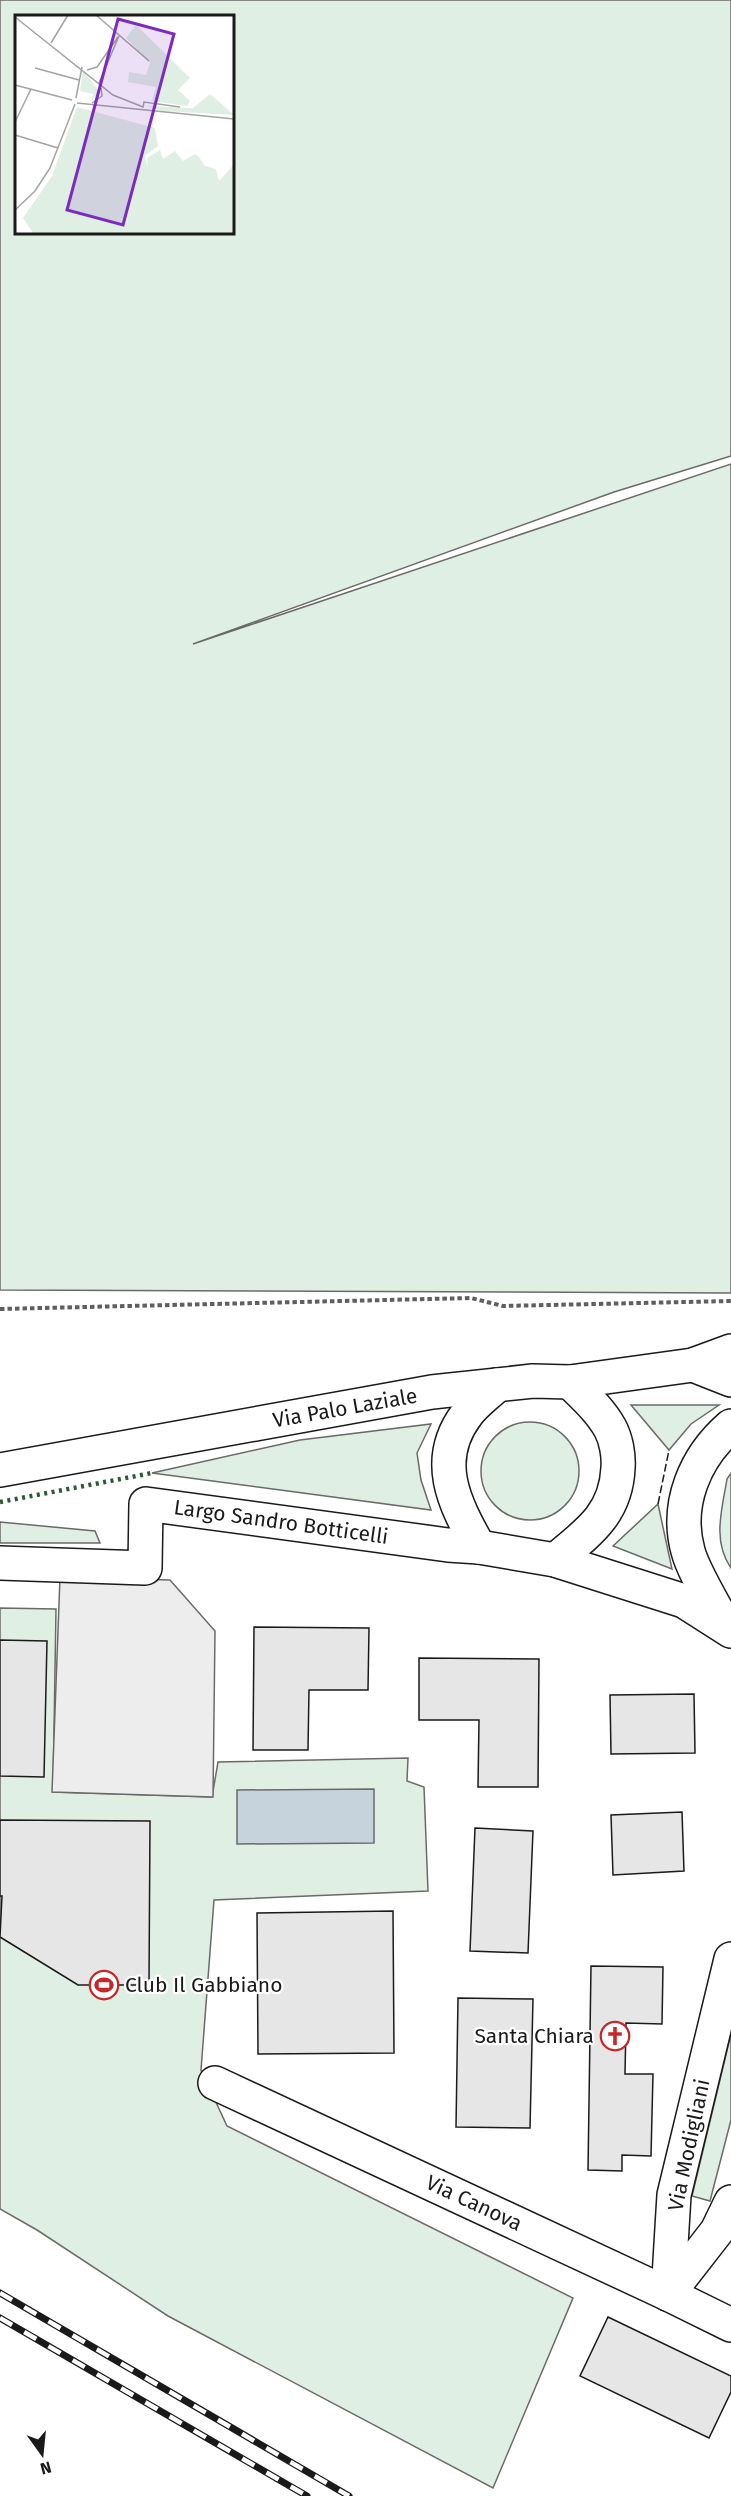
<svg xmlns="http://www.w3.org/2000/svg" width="731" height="2496" viewBox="0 0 731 2496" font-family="'Fira Sans',sans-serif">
<rect width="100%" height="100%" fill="#fff"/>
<g fill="#e0efe3" stroke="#6a6a6a" stroke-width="1.5" fill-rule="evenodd">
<path d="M0,0H731V456L614,492L193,644L731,464V1293L0,1290ZM16,16H232V232H16Z"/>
<path d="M631,1405H719L691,1424L669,1450Z"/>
<circle cx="530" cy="1471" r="49"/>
<path d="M431,1424L417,1453L421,1480L431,1510L152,1473L300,1440Z"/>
<path d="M731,1473V1568C712,1541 722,1509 727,1479Z"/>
<path d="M658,1504L672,1569L613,1546Z"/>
<path d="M0,1522L95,1531L100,1543H0Z"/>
<path d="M0,1608L56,1609L53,1792L212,1797L218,1762L408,1758L407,1781L424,1787L428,1891L214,1900L201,2070L227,2126L573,2298L493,2488L168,2316L37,2230L0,2209Z"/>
<path d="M731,2034V2120L710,2201L692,2196Z"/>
</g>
<path fill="#ededed" stroke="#6a6a6a" stroke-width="1.5" d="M60,1577L170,1580L215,1631L213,1797L52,1792Z"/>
<path fill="#c6d2dc" stroke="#6a6a6a" stroke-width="1.5" d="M374,1789V1843L237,1844V1790Z"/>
<g fill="#e6e6e6" stroke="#1a1a1a" stroke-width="1.5">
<path d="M254,1627L369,1628L368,1690H309L308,1750H253Z"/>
<path d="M0,1640L47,1641L44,1777L0,1776Z"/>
<path d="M419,1658L539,1659L538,1787H478L479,1720H419Z"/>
<path d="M694,1694L695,1753L611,1754L610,1695Z"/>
<path d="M682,1812L684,1871L613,1875L611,1815Z"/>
<path d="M0,1820L150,1821L149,1985H78L0,1937L2,1896H0Z"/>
<path d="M475,1828L533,1831L528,1953L470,1951Z"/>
<path d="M393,1911L394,2053L258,2054L257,1913Z"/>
<path d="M591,1966L663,1967L662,2024L626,2023L625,2074H653L651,2156L622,2155V2171L588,2170Z"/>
<path d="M458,1998L533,1999L530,2128L456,2127Z"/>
<path d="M608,2317L731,2376V2392L709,2438L580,2376Z"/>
</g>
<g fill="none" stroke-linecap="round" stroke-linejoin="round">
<g stroke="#1a1a1a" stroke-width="36">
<g id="minor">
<path d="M693,1365L731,1380"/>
<path d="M0,1470L432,1392L533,1381L570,1382L693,1365L731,1351"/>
<path d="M479,1547C454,1503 432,1460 467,1414C475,1403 488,1394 497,1385"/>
<path d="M555,1560C588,1533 616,1514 618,1468C619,1455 616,1439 610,1428C600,1410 584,1396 570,1382"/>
<path d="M0,1563L145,1568L146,1504L448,1545L479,1547L555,1560L684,1601L731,1631"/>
<path d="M725,1626C715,1606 693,1571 688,1551C675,1504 695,1457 731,1426"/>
<path d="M215,2083L668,2294L731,2325"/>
<path d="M668,2294L674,2195L731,1959"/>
<path d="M668,2294L717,2231L731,2202"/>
</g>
</g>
<path stroke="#5f5f5f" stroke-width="4" stroke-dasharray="4.5 3" stroke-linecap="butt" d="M0,1309L471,1298L503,1306L731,1301"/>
<use href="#minor" stroke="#fff" stroke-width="33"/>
<g stroke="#1a1a1a" stroke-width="7">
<g id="rail">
<path d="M0,2293L349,2496"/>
<path d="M0,2318L307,2496"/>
</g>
</g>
<use href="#rail" stroke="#fff" stroke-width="4.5" stroke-dasharray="14" stroke-linecap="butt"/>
<path stroke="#2b5a34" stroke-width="4.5" stroke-dasharray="3 4.5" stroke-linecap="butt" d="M0,1502L152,1473"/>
<path stroke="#1a1a1a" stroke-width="1.5" stroke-dasharray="8 3" stroke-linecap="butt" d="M658,1504L669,1450"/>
</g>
<defs>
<g id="stadium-ring" transform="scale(1.5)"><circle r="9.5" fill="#fff" stroke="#c62828" stroke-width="1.5"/><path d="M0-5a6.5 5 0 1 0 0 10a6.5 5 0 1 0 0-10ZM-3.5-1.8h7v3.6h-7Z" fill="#c62828"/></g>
<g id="church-ring" transform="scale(1.5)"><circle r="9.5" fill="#fff" stroke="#c62828" stroke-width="1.5"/><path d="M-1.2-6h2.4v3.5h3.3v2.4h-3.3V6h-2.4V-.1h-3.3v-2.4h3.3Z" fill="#c62828"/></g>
</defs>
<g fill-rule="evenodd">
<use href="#stadium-ring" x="104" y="1985"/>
<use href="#church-ring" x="615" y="2036"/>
</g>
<g text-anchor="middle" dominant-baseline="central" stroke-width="4.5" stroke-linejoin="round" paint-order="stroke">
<g font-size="21" fill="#1a1a1a" stroke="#fff">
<text transform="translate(345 1408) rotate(-10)">Via Palo Laziale</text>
<text transform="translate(281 1522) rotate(8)">Largo Sandro Botticelli</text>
<text transform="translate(689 2145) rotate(-78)">Via Modigliani</text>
<text transform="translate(474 2203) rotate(25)">Via Canova</text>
</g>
<g font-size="21" fill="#1a1a1a" stroke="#fff" text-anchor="start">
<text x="125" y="1985">Club Il Gabbiano</text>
<text x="594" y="2036" text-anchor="end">Santa Chiara</text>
</g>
</g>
<g transform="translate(15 15)">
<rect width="219" height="219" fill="#fff"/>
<path d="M121,10L175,63L163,75L175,86L172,91L137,86L141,72L113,67L114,57L131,60L135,48L111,23ZM68,56L85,77L77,85L78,79L65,76ZM195,79L219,100L147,96L132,91L178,93ZM62,92L140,113L143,131L130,141L133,153L132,143L145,135L148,144L160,136L168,146L180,139L184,142L190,151L201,154L204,166L219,149V219H19L8,203L37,161Z" fill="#e0efe3"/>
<path fill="none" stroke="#a3a3a3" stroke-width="1.5" d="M81,0L134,46M0,2L98,80L128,92L129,87L165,92M36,28L53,0M20,53L64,65M72,55L82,52L103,22M84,68L104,21M0,70L57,85M61,83L67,52M62,88L219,104M77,88L87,81L86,73M0,107L16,74M0,120L43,133M0,195L20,176L35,153L60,89"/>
<path fill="#7b2cbf" fill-opacity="0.15" stroke="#7b2cbf" stroke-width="3" d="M103,4L159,19L108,210L52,195Z"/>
<rect width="219" height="219" fill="none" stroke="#1a1a1a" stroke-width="3"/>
</g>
<g transform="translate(42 2454) rotate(165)" stroke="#ffffff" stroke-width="4.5" paint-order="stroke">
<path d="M0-4.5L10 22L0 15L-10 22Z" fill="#1a1a1a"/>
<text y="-9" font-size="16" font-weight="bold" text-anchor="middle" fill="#1a1a1a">N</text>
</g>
</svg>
